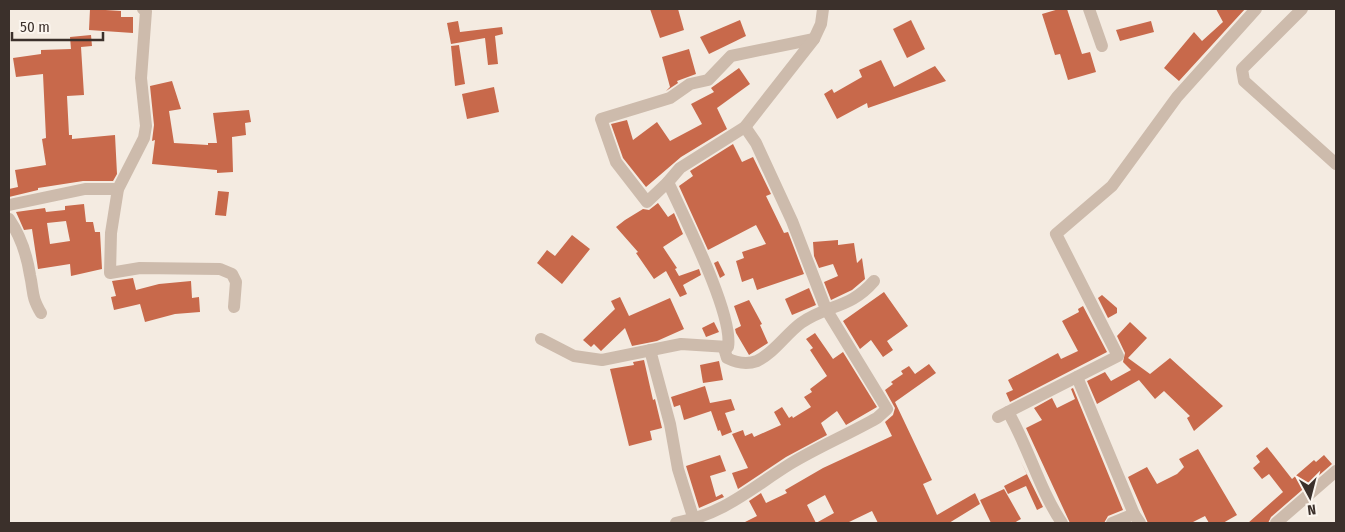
<svg xmlns="http://www.w3.org/2000/svg" width="1345" height="532" viewBox="0 0 1345 532" font-family="'Fira Sans Condensed',sans-serif">
<rect width="100%" height="100%" fill="#f4ebe1"/>
<g fill="#c8694b" fill-rule="evenodd">
<path d="M90,9L121,11V17H133V33L89,30Z"/>
<path d="M650,9H678L684,30L660,38Z"/>
<path d="M1059,9H1067L1082,54L1090,52L1096,72L1068,80L1060,54L1055,55L1042,14Z"/>
<path d="M1216,9H1245L1179,81L1164,68L1194,32L1202,41L1223,22Z"/>
<path d="M740,20L746,36L709,54L700,37Z"/>
<path d="M911,20L925,49L907,58L893,29Z"/>
<path d="M458,21L460,32L502,27L503,34L495,36L498,64L488,65L485,38L451,44L447,23Z"/>
<path d="M1151,21L1154,32L1120,41L1116,30Z"/>
<path d="M91,35L92,46L81,47L84,95L67,96L69,135H72V139L115,135L117,174L113,181H83L38,188V190L9,197V189L18,187L15,170L46,165L42,139L46,138L43,74L16,77L13,58L41,54V50L71,49L70,37Z"/>
<path d="M459,45L465,84L455,86L451,46Z"/>
<path d="M689,49L696,74L677,81L678,83L666,91L670,87L662,57Z"/>
<path d="M881,60L894,87L935,66L946,81L868,108L867,103L837,119L824,94L832,89L834,93L862,77L859,70Z"/>
<path d="M739,68L750,84L717,108L727,129L681,157L646,187L623,158L611,124L627,120L633,140L657,122L670,141L702,124L691,104L714,92L711,88Z"/>
<path d="M172,81L181,109L169,111L174,143L208,145V143H217L213,113L249,110L251,122L245,123L246,135L232,137L233,172L217,173V170L152,164L155,140L152,141L154,125L150,86Z"/>
<path d="M494,87L499,112L467,119L462,94Z"/>
<path d="M733,144L742,162L753,157L771,194L766,196L784,233L788,232L804,274L757,290L753,278L742,282L736,261L744,258L742,252L766,244L756,225L708,250L679,186L693,176L690,171Z"/>
<path d="M218,191L229,192L226,216L215,215Z"/>
<path d="M658,203L668,217L674,213L683,234L663,247L677,268L675,269L679,276L699,269L701,275L683,285L687,294L680,297L666,271L654,279L636,253L638,252L616,227L625,220L643,209L649,210Z"/>
<path d="M84,204L86,222H93L95,232H100L102,269L71,276L70,264L38,269L32,229L24,230L16,212L45,208L46,212L65,210V206ZM66,221L70,241L50,244L47,223Z"/>
<path d="M572,235L590,249L562,284L537,263L547,250L555,256Z"/>
<path d="M838,240V245L854,243L857,263L862,258L865,279L852,290L831,300L824,282L838,276L833,264L819,268L814,256L813,242Z"/>
<path d="M718,261L725,275L720,278L714,263Z"/>
<path d="M133,278L136,290L159,284L191,281L192,298L199,297L200,312L175,314L145,322L140,304L114,310L111,297L116,296L112,281Z"/>
<path d="M809,288L816,305L792,315L785,299Z"/>
<path d="M884,292L908,326L887,341L893,350L883,357L871,340L860,349L843,321Z"/>
<path d="M1102,295L1117,308V313L1108,318L1098,298Z"/>
<path d="M620,297L629,316L670,298L684,329L657,341L632,346L625,328L601,351L594,344L591,347L583,340L615,309L611,301Z"/>
<path d="M749,300L762,324L760,325L768,343L749,355L736,333L735,329L741,326L734,306Z"/>
<path d="M1083,306L1107,352L1010,402L1006,393L1013,390L1008,380L1058,353L1061,359L1078,351L1062,321L1079,312L1078,309Z"/>
<path d="M714,322L719,332L706,337L702,328Z"/>
<path d="M1130,322L1147,338L1128,358L1150,374L1170,358L1223,406L1194,431L1187,418L1190,416L1164,391L1155,399L1139,380L1097,404L1087,381L1105,372L1111,381L1131,370L1123,362L1125,353L1117,336Z"/>
<path d="M815,333L833,359L843,352L877,407L846,425L837,411L821,423L827,435L786,457L738,489L732,473L748,468L732,434L743,430L745,436L752,433L754,437L781,425L774,412L782,407L789,418L792,416L793,418L811,407L804,397L812,392L810,389L827,376L810,350L813,348L806,339Z"/>
<path d="M644,360L653,400L655,399L662,428L650,431L652,440L629,446L610,369L634,365L633,362Z"/>
<path d="M719,361L723,380L703,383L700,365Z"/>
<path d="M929,364L936,373L895,402L932,480L923,484L937,515L975,493L980,504L949,523H878L872,511L847,523H816L834,513L825,495L807,505L816,523H743L757,516L749,501L761,493L766,503L787,493L785,490L823,468L892,436L885,422L893,415L895,408L885,390L893,384L891,382L903,374L901,371L909,366L915,374Z"/>
<path d="M705,386L710,403L731,399L735,410L725,413L732,432L722,436L720,430L718,431L711,411L684,420L680,405L674,407L671,397Z"/>
<path d="M1073,388L1123,510L1108,516L1104,523H1070L1026,428L1042,420L1034,408L1052,398L1057,408L1075,399L1071,389Z"/>
<path d="M1267,447L1292,479L1314,460L1316,462L1324,455L1332,464L1271,517L1268,523H1248L1283,492L1269,474L1262,479L1253,468L1260,462L1256,456Z"/>
<path d="M1198,449L1237,515L1223,523H1209L1205,516L1191,523H1148L1128,477L1147,467L1157,484L1177,474L1184,467L1179,459Z"/>
<path d="M720,455L726,471L710,476L716,497L722,494L724,497L699,508L686,466Z"/>
<path d="M1020,460L1043,507L1037,510L1026,486L1008,494L1004,486L1027,474Z"/>
<path d="M1004,489L1021,519L1014,523H991L980,500Z"/>
</g>
<g fill="none" stroke-linecap="round" stroke-linejoin="round">
<g stroke="#cdbbac" stroke-width="12">
<path d="M143,9L146,11L141,78L146,126L144,138L118,189L111,233L110,273L140,268L220,269L232,274L236,282L234,307"/>
<path d="M1089,9L1102,46"/>
<path d="M1302,9L1242,69L1244,81L1336,164"/>
<path d="M668,182L647,202L616,162L601,119L670,98L690,84L708,80L731,56L814,39"/>
<path d="M9,205L85,189H118"/>
<path d="M9,219C20,235 27,256 30,275C34,293 31,296 41,313"/>
<path d="M541,339L574,356L602,360L681,344L728,347C734,315 683,215 668,182L680,168L745,127L814,39L821,24L823,9"/>
<path d="M724,348L727,358C737,363 746,365 757,361C774,353 786,334 801,323C828,304 850,309 874,281"/>
<path d="M650,350L670,424L678,469L694,520"/>
<path d="M1077,377L1134,514"/>
<path d="M1008,412C1029,448 1039,489 1062,523"/>
<path d="M998,417L1118,356L1056,234L1112,186L1177,97L1256,9"/>
<path d="M676,523C724,514 750,489 790,464C818,447 849,434 877,418L887,409L826,309L792,221L756,143L745,127"/>
<path d="M1112,523L1134,514L1140,523"/>
<path d="M1276,523L1336,471"/>
</g>
</g>
<rect width="1345" height="532" fill="none" stroke="#3b302b" stroke-width="20"/>
<g transform="translate(1310 497) rotate(173)" stroke="#fbf5ee" stroke-width="4" paint-order="stroke">
<path d="M0-4L9 19L0 12L-9 19Z" fill="#3b302b"/>
<text y="-8" font-size="14" font-weight="bold" text-anchor="middle" fill="#3b302b">N</text>
</g>
<path d="M12 32v8h91v-8" fill="none" stroke="#3b302b" stroke-width="2.5"/>
<text x="20" y="32" font-size="15" fill="#3b302b" stroke="#fbf5ee" stroke-width="4" paint-order="stroke">50 m</text>
</svg>
